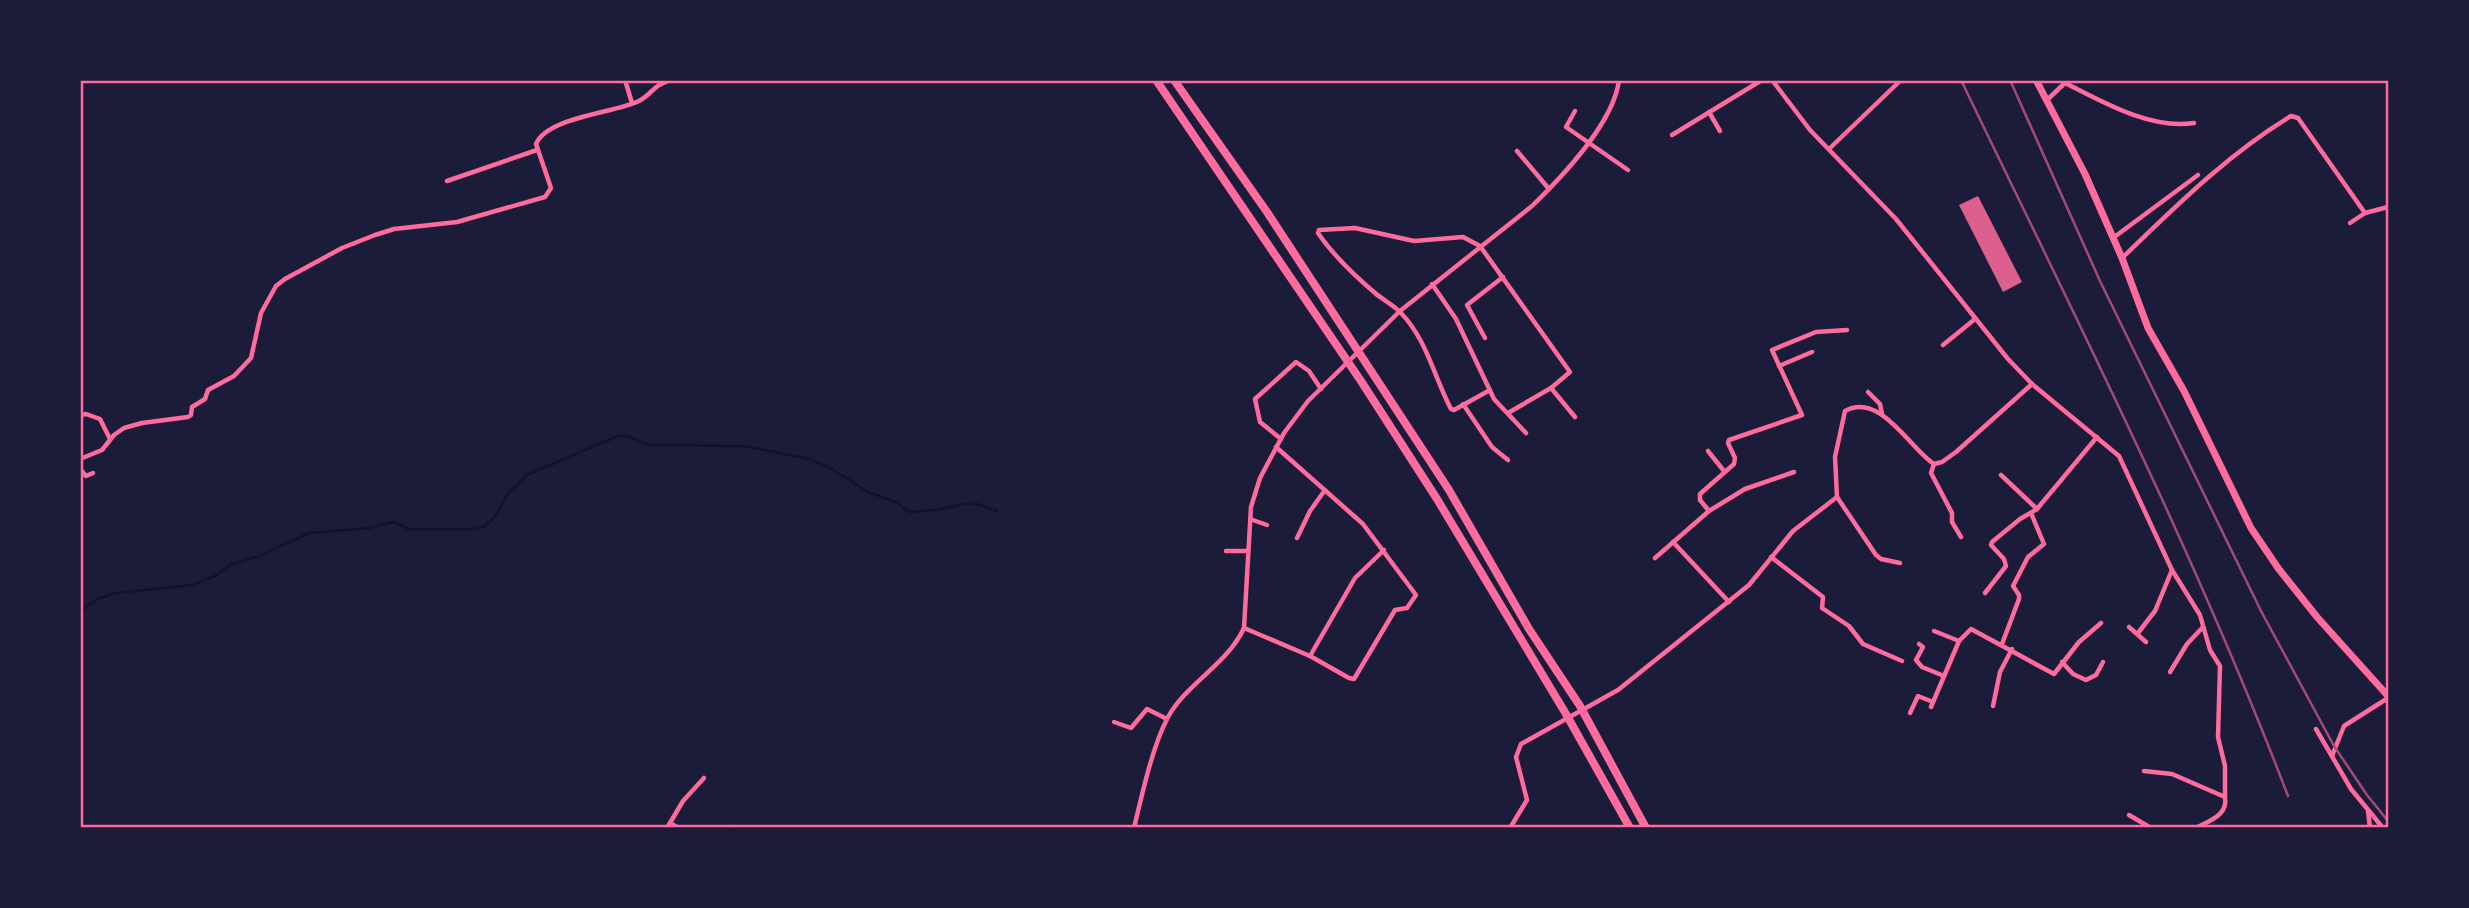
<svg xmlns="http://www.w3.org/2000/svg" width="2469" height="908" viewBox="0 0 2469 908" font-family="'Alegreya Sans',sans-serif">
<rect width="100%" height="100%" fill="#1b1b3a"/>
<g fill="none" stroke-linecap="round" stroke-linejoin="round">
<path stroke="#12122b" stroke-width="2.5" d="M80,611L98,599L115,593L193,585L217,575L231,564L257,557L309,533L369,528L394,522L409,529H477L485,526L495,517L508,493L527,475L618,436H627L650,445L744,446L809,459L832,469L868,492L896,502L910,512L935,510L969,503L977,504L997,511"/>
</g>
<path fill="#dd5f8e" d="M1978,196L2022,282L2003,292L1959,205Z"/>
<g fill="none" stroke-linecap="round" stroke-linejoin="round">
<g stroke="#ff6b9d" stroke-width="4.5">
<path d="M625,80L632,103"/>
<path d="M1772,80L1810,130L1896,219L2008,359L2032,384L2119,456L2172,570L2200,615L2210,650L2220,666L2218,737L2225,766V797"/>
<path d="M2067,84C2103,102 2151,130 2194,123"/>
<path d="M2046,101L2068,80"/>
<path d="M1575,111L1566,127L1628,170"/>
<path d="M1709,112L1720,131"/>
<path d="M1672,135L1762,80"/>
<path d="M1829,149L1901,80"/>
<path d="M1517,151L1549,189"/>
<path d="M447,181L537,150"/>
<path d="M2350,223L2365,213L2388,207"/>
<path d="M2113,238L2198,175"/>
<path d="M2123,257C2175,207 2228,154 2291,116L2298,118L2365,213"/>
<path d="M1432,284L1456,319L1494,399L1526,433"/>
<path d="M1485,338L1467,305L1503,277"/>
<path d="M1943,345L1975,319"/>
<path d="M1779,366L1812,352"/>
<path d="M1551,388L1575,417"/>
<path d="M1490,390L1454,410L1451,409C1434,377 1427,340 1401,313C1394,305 1383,300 1375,293C1355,276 1333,255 1318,233L1319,230L1355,228L1414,241L1463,237L1480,246L1570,372L1551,388L1508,413"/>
<path d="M1868,392L1880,404L1882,414"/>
<path d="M1463,404L1492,447L1508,460"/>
<path d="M80,415L86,414L100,419L110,439"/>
<path d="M1281,439L1260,422L1255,399L1296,362L1309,371L1321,389"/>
<path d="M1708,451L1724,471"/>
<path d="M80,459L102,450L114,435L124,428L142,423L188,417L191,415L192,407L205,399L208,390L234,376L251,358L261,313L276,286L285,279L342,248L375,235L394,229L457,222L545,197L551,188L536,144C547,117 615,113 639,101C653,94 652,85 671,80"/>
<path d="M1934,464L1942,462L1956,452L2032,384"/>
<path d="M1934,464L1931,473L1952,513V522L1961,537"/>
<path d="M80,469L86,476L93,473"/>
<path d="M2001,475L2037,509"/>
<path d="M1709,511L1700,500V494L1734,464L1735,458L1728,443L1729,440L1802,415L1772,350L1816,332L1847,330"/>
<path d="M1250,519L1267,525"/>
<path d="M1297,538L1310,511L1325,490"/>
<path d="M1673,542L1729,602"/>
<path d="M1226,551H1248"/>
<path d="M1771,557L1823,597L1822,608L1849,626L1863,644L1902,661"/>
<path d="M1655,558L1709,511L1745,489L1794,472"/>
<path d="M1900,563L1881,559L1876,555L1837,497L1835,457L1845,411C1880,391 1911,450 1934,464"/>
<path d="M1985,593L2006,566L2004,559L1991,545L1992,542L2020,519L2037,509L2097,437"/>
<path d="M2129,627L2146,642"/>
<path d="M1244,628L1310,656L1349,678L1354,679L1395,610L1407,608L1416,595L1363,524L1276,447"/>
<path d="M1934,631L1959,641"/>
<path d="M2138,633L2155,611L2172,570"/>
<path d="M1919,644L1923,647L1916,660L1922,667L1944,676"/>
<path d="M2002,644L2019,599V595L2013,586L2028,557L2044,544L2031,513"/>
<path d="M1310,656L1355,578L1384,550"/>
<path d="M2062,662L2073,674L2086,680L2096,675L2103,662"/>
<path d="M2170,672L2187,644L2203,627"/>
<path d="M1993,706L2000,672L2012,649"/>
<path d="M1931,707L1959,641L1971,629L2054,674L2079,642L2101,623"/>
<path d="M1910,713L1918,696L1933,702"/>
<path d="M1114,722L1131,728L1147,709L1167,719"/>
<path d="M2316,729L2351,789L2383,828"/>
<path d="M2332,756L2344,726L2388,698"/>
<path d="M2144,771L2172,774L2225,797C2228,815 2211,820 2196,828"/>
<path d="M2368,811L2370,828"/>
<path d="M2129,815L2151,828"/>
<path d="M670,823L678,828"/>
<path d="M667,828L683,801L704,778"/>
<path d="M730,828V827"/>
<path d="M1134,828C1142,795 1152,748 1167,719C1186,683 1227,665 1244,628L1251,507L1260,478L1284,433L1308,401L1400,311L1532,206C1562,177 1614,122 1619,80"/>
<path d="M1510,828L1527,800L1516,757L1521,744L1618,690L1749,585L1793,531L1837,497"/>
</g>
<path stroke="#ff6b9d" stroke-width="7" d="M2036,80L2085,174L2122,258L2148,328L2184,391L2251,528L2278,568L2317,617L2388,696"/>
<g stroke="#ff6b9d" stroke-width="8">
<path d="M1156,80L1361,381L1437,499L1566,714L1630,828"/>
<path d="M1174,80L1267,212L1449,490L1529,629L1580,706L1646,828"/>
</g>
<g stroke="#a44b75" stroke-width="2.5">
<path d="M1961,80C2075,317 2194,550 2288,796"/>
<path d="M2010,80L2100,281L2261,611L2334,746L2367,795L2388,821"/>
</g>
</g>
<rect width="2469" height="908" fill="none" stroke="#1b1b3a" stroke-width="164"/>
<rect x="82" y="82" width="2305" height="744" fill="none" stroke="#ff6b9d" stroke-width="2.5"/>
</svg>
